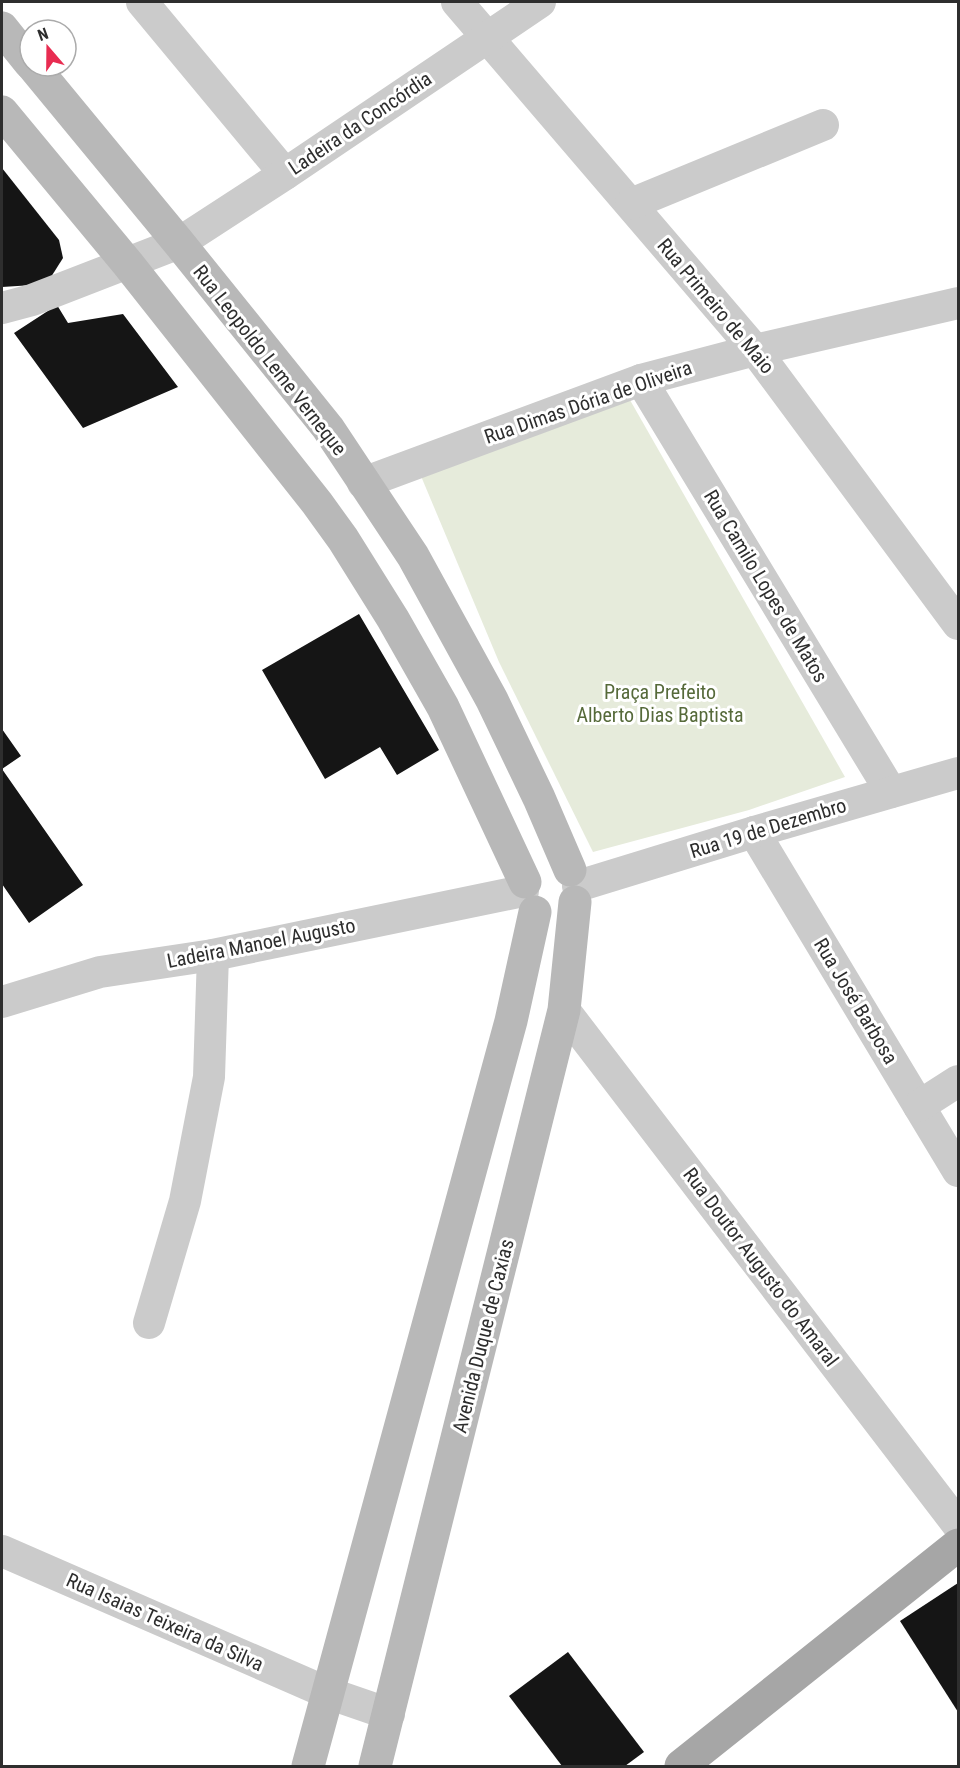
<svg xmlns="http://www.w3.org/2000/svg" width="960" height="1768" viewBox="0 0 960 1768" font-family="'Roboto Condensed',sans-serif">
<rect width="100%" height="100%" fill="#fff"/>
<path fill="#e6ebdb" d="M626,393L845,777L749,810L593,852L499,662L418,469Z"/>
<g fill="#151515">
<path d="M2,168L59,240L63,258L51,277L33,285L2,287Z"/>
<path d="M57,305L68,323L123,314L178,387L83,428L14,333Z"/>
<path d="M359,614L439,750L397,775L380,747L325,779L262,670Z"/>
<path d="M2,729L21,756L2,769L83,885L29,923L2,884Z"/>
<path d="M958,1583V1712L900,1621Z"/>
<path d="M568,1652L644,1752L625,1766H562L509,1696Z"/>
</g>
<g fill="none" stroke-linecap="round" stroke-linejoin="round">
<g stroke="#cbcbcb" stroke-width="32">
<path d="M142,2L285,174"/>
<path d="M457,2L755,350L958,624"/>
<path d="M631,204L823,125"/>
<path d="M2,308L32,300L179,243L285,174L540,2"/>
<path d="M641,380L891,792"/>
<path d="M363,483L641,380L755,350L958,303"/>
<path d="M754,832L958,1171"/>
<path d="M578,886L754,832L958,773"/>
<path d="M2,1002L100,972L213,955L523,891"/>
<path d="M564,1010L958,1525"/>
<path d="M919,1106L958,1081"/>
<path d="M149,1323L185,1201L209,1077L213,955"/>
<path d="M2,1551L328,1693L389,1714"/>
</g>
<g stroke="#b8b8b8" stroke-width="33">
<path d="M2,28L30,63"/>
<path d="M33,66L179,243L328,428L413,556L492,700L539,798L570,870"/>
<path d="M2,112L128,264L317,503L343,539L393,619L443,707L525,882"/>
<path d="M308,1766L511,1021L535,912"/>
<path d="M375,1766L564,1010L575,902"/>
</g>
<path stroke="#a6a6a6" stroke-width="33" d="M681,1766L958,1545"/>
</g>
<g text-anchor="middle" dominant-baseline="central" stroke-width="6" stroke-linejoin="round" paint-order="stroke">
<g font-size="20" fill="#2e2e2e" stroke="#fff">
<text transform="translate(360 123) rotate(-34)">Ladeira da Concórdia</text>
<text transform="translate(716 306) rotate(50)">Rua Primeiro de Maio</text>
<text transform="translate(270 360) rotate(52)">Rua Leopoldo Leme Verneque</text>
<text transform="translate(588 402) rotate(-19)">Rua Dimas Dória de Oliveira</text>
<text transform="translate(766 586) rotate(59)">Rua Camilo Lopes de Matos</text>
<text transform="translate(768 828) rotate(-17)">Rua 19 de Dezembro</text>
<text transform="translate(261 943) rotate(-11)">Ladeira Manoel Augusto</text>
<text transform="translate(856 1001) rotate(59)">Rua José Barbosa</text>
<text transform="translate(761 1267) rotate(53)">Rua Doutor Augusto do Amaral</text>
<text transform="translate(483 1336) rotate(-76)">Avenida Duque de Caxias</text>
<text transform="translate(165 1622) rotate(24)">Rua Isaias Teixeira da Silva</text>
</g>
<g font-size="20" fill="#566a3a" stroke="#fff">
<text x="660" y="692">Praça Prefeito<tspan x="660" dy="23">Alberto Dias Baptista</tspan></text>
</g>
</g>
<rect width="960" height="1768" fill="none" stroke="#2e2e2e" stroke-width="6"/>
<g transform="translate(48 48) rotate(340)"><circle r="28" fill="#ffffff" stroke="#ababab" stroke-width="1.5"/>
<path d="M0-4.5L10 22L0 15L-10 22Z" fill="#e82c51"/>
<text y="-9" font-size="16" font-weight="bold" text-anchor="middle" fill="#2e2e2e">N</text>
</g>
</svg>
